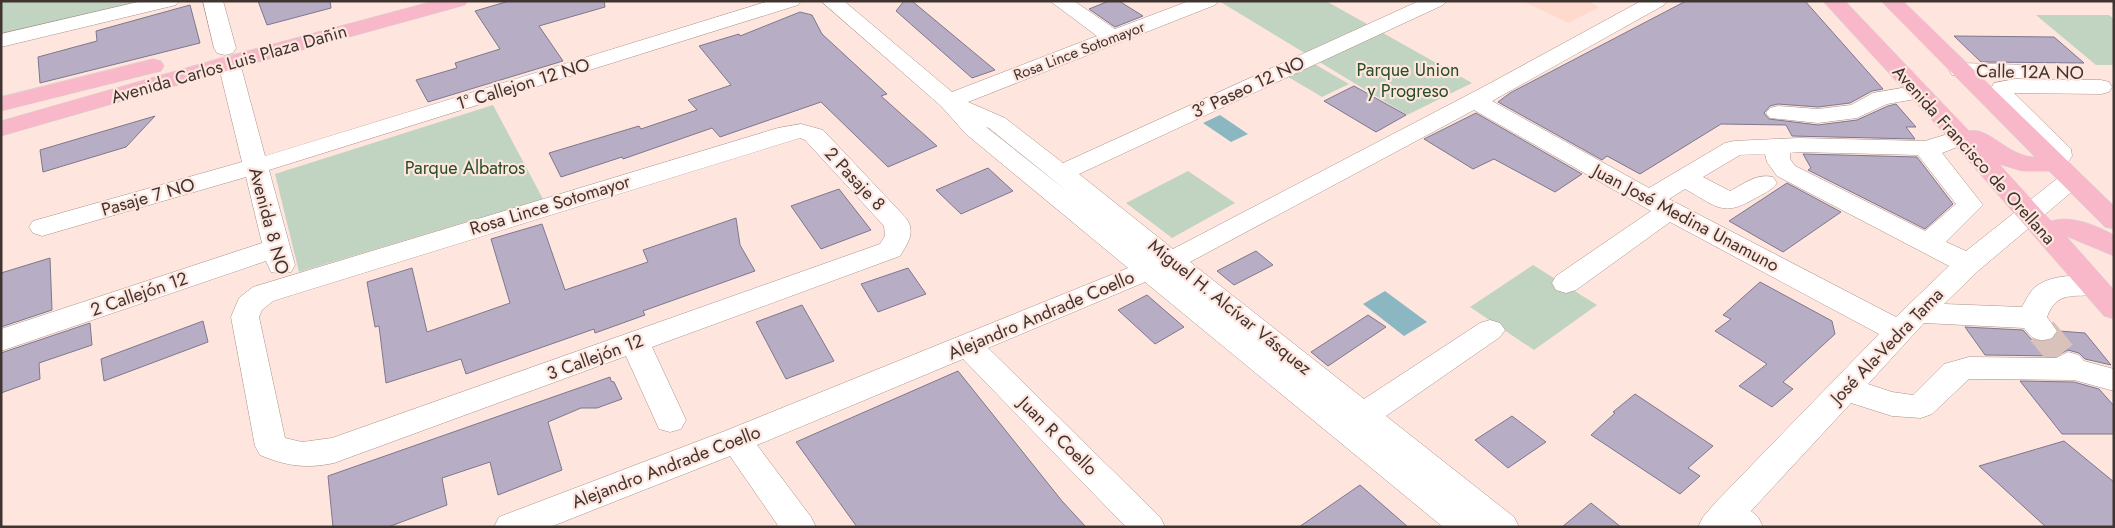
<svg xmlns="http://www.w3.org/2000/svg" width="2115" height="528" viewBox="0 0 2115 528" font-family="Jost,sans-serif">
<rect width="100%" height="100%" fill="#fee6de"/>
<path fill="#ffd9cc" d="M1587,1L1599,7L1569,23L1524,2Z"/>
<g fill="#c1d4c1">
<path d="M1,1H169L1,41Z"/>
<path d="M1219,1H1326L1472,83L1407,115Z"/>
<path d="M2036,15H2109L2114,19V65H2096Z"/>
<path d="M1311,62L1349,84L1322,97L1285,75Z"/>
<path d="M493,105L543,199L299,272L275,174Z"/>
<path d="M1188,171L1235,203L1172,238L1126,203Z"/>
<path d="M1533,265L1597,305L1534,350L1470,307Z"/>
</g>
<g fill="#8bb7c2">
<path d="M1220,115L1248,134L1231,142L1203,123Z"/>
<path d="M1385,291L1427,322L1404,336L1363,304Z"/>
</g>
<g fill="#b7aec6" stroke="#7f778d">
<path d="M258,1H330L331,8L267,25Z"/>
<path d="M509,1H604L605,7L539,26L563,61L428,102L416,80L457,68L455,63L500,49L475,11Z"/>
<path d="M904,1H912L995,70L972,78L896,11Z"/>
<path d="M1109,1H1119L1143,16L1115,27L1089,9Z"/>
<path d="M1686,1H1805L1883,89L1872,91L1850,103L1818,107L1778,104L1770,106L1764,113L1769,119L1818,125L1857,120L1888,106L1896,104L1916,127H1906L1915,139L1792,136L1786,125L1721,124L1640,174L1607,156L1602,160L1498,102L1510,93Z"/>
<path d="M190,5L200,43L40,83L38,57L97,41L96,31Z"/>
<path d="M800,12L812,15L822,34L887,94L881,96L937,146L888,167L821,102L720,137L712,128L623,159L622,157L561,177L549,153L639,126L641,129L697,110L688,100L731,85L699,46L739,34L740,36Z"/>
<path d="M1954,36L2054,37L2084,63L1981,62Z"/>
<path d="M1354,86L1406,115L1376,132L1324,101Z"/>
<path d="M1476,113L1582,174L1555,192L1494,159L1473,169L1424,139Z"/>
<path d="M155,116L126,147L43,172L40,150Z"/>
<path d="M1803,154L1917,157L1953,204L1925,229L1808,170L1811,168Z"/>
<path d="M988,168L1013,191L961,214L936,190Z"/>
<path d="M1787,183L1841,212L1783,252L1729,221Z"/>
<path d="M839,189L871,230L821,249L791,206Z"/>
<path d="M736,218L740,245L755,271L643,311L645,315L595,333L594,329L466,374L461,359L386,383L379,326L375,327L367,282L412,268L427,332L510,303L491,239L542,224L565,290L648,262L643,250Z"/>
<path d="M1256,251L1273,265L1234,285L1217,271Z"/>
<path d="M50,258L52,310L1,327V273Z"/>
<path d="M908,268L926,294L878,312L861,284Z"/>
<path d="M1760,282L1832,321L1835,334L1783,382L1793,389L1772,407L1739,386L1767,364L1715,331L1731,319L1723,315Z"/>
<path d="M1147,295L1184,327L1155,344L1118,310Z"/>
<path d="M802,305L834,361L786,379L756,322Z"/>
<path d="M1368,315L1386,327L1328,366L1311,352Z"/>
<path d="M203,321L208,342L104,381L101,359Z"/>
<path d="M90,323L92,345L39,363L40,379L1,393V353Z"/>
<path d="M1965,327L2023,330L2031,339L2039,342L2053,340L2059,331L2085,333L2111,365L2085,359L2079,353L2068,350L2056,356L1985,355Z"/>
<path d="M958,371L1062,501L1086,527H857L796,442Z"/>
<path d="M610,377L611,381L614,382L622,399L597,408H581L548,422L562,470L498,495L490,462L442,478L447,505L388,527H333L328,476Z"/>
<path d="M2020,381L2074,382L2099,389L2114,406V434H2062Z"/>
<path d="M1635,394L1713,446L1688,468L1700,476L1680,494L1591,435L1615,413L1613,412Z"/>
<path d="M1512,416L1546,442L1508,468L1475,440Z"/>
<path d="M2064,441L2114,482V527H2046L1979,466Z"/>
<path d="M1360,485L1408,527H1299Z"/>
<path d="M1591,503L1621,527H1562Z"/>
</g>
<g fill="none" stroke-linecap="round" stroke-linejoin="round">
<path stroke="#d8c2bb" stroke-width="30" stroke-dasharray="30 15" stroke-linecap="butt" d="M2042,331L2068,363"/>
<g stroke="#ac9188" stroke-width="1">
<g id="minor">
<path d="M142,1H179L176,5L1,47V34Z"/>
<path d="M203,1H223L236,48L233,53L225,55L217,53L214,48Z"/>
<path d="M769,1H801L798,5L269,170L295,265L291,272L281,274L271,272L266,261L1,351V329L262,243L246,177L42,236L33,233L29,227L33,221L242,162L218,63L221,58L229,56L237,58L240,63L265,156Z"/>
<path d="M821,1H844L952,92L1097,36L1050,1H1074L1115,29L1189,1H1218L1215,5L968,102L1005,118L1063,163L1419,1H1446L1443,5L1079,174L1173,249L1485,86L1641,1H1667L1664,5L1492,101L1649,188L1725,143L1734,141L1798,138L1925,141L1961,130L1970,132L1973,137L1970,142L1942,153L1983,205L1946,242L1966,251L2063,174L2072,171L2081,174L2085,179L2081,184L1978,271L1944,304L2022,307C2026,300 2030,290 2038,285C2054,274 2085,274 2103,279L2107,286L2103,293C2078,300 2058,287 2047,317L2057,331L2052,338C2038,343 2032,339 2024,328L1924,323L1868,384L1892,392L1913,395L1944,364L1969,357L2056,358L2068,352L2079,355L2084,361L2114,369V391L2074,380L1969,379L1932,414L1921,418L1892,416L1851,403L1751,511L1758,517L1763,527H1698L1703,517L1716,502L1879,334L1670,222L1576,290L1566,293L1556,290L1552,283L1556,276L1651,211L1474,110L1190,262L1364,399L1480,323L1490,320L1500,323L1505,330L1500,337L1386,416L1514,517L1519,527H1443L1145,282L988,348L1160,517L1165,527H1126L963,359L757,445L811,517L816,527H779L730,456L550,527H494L499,517L725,431L1128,268L966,134L941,106ZM986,127L989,128L1068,192ZM1798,152L1918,155L1956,204L1925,231L1795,166L1790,159V153ZM1765,154L1767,162L1777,176L1949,266L1896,317L1669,199L1685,189C1715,205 1722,218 1754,199C1763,194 1771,191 1777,183L1773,177C1756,173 1744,184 1730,191L1703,177L1740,155Z"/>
<path d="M1960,63L2031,65L2039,67L2042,72L2039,77L2031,79L1952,75L1949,70L1952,65Z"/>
<path d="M2015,79L2101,80L2109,82L2112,87L2109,92L2101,94L2014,93L2071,149L2072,156C2065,167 2060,171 2046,167L2043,162L2048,155L2047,151L1991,95V88L1994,83Z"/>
<path d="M1919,85L1927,87L1930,92L1927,97L1887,104L1857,118L1818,123L1770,118L1766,113L1770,108L1778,106L1818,109L1851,105L1873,93Z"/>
<path d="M801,124L823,130L906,218C916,232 908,243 900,256L652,347L686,420L681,429L670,432L659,429L626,356L334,463C306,469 286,466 260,455L255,446L231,317L239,298L253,287L778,128ZM800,138L805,140L884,226L885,236L880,244L332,438L302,442L285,438L259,317L262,310L273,301Z"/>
</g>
</g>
<g stroke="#d5d2d1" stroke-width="1">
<g id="major">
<path d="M434,1H468L465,5L237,68L1,136V121L221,58Z"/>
<path d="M1823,1H1845L1969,131C1989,126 2008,157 2035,157L1881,1H1903L2114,206V229L2105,227L2049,171H2022L1999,164L2051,221C2072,215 2095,225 2114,235V256L2066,236L2114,290V319L2104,316L1952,142Z"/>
<path d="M153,59L161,61L164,66L161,71L1,111V97Z"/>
</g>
</g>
<use href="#minor" fill="#fff" fill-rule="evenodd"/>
<use href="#major" fill="#f9b8ca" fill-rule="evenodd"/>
</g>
<g text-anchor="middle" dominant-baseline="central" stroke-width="4.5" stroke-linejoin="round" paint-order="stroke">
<g font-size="15" fill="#403430" stroke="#fee6de">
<text transform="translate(1079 51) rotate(-21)">Rosa Lince Sotomayor</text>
</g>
<g font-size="18" fill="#403430" stroke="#fee6de">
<text transform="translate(229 64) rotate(-16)">Avenida Carlos Luis Plaza Dañin</text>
<text transform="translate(2030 72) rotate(1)">Calle 12A NO</text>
<text transform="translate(523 84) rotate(-17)">1º Callejon 12 NO</text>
<text transform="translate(1248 87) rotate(-25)">3º Paseo 12 NO</text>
<text transform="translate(1974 155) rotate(48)">Avenida Francisco de Orellana</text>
<text transform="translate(855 179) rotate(47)">2 Pasaje 8</text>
<text transform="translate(148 197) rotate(-16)">Pasaje 7 NO</text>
<text transform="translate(550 205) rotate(-17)">Rosa Lince Sotomayor</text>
<text transform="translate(1686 218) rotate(28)">Juan José Medina Unamuno</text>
<text transform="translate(269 221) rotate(75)">Avenida 8 NO</text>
<text transform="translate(139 294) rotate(-19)">2 Callejón 12</text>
<text transform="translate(1230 307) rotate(39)">Miguel H. Alcívar Vásquez</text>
<text transform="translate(1041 315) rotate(-23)">Alejandro Andrade Coello</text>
<text transform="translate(1887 346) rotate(-46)">José Ala-Vedra Tama</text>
<text transform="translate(595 357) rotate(-20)">3 Callejón 12</text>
<text transform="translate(1058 436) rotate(45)">Juan R Coello</text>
<text transform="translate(666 467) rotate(-21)">Alejandro Andrade Coello</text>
</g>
<g font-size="18" fill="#264e27" stroke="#fee6de">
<text x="1408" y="70">Parque Union<tspan x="1408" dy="21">y Progreso</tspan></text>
<text x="465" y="168">Parque Albatros</text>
</g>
</g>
<rect width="2115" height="528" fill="none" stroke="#403430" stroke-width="5"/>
</svg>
